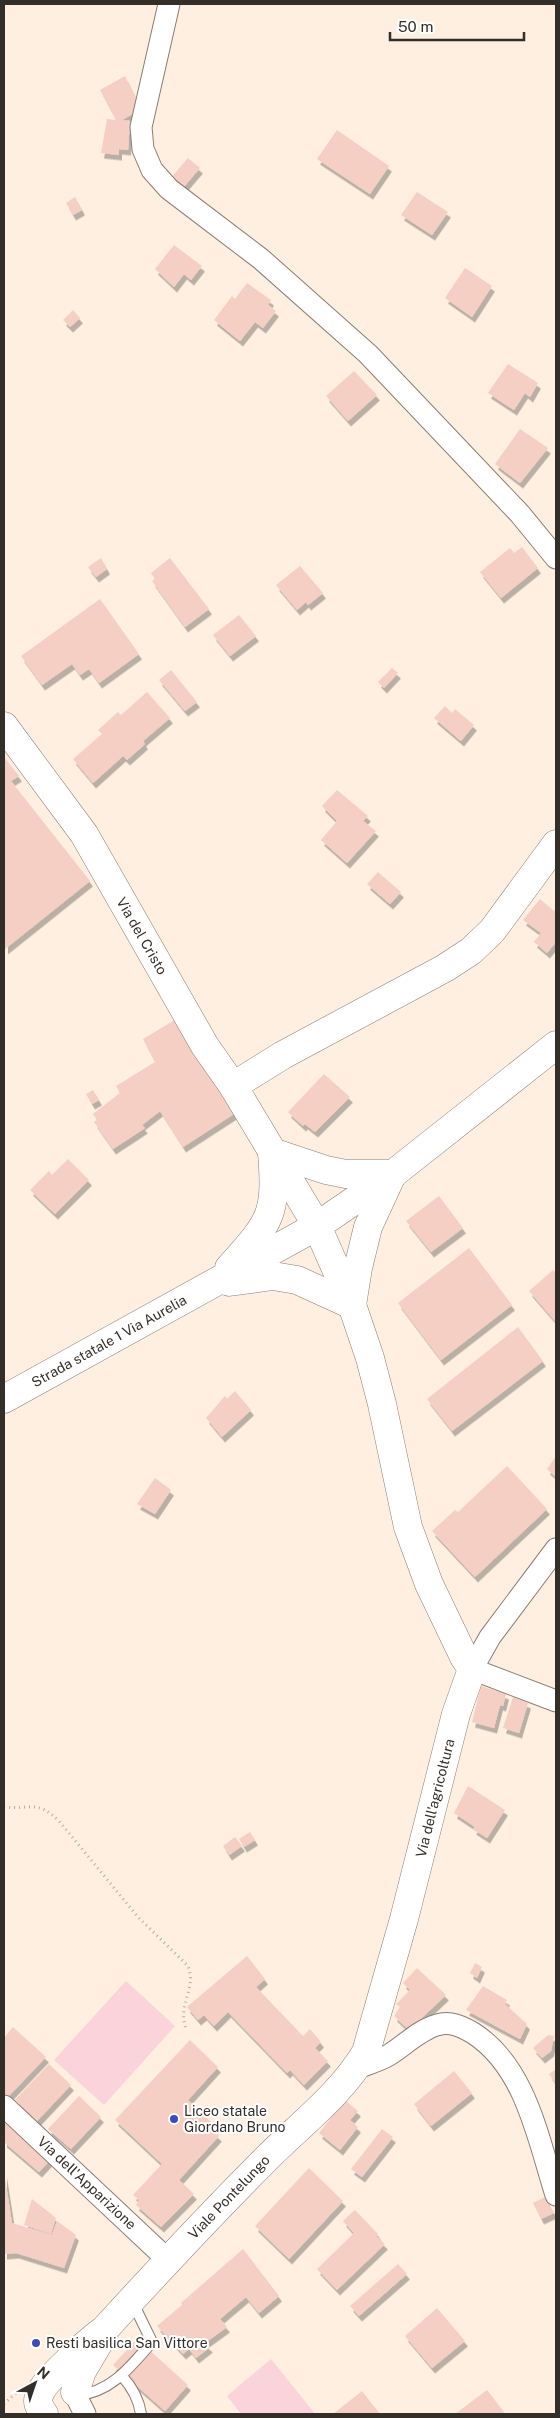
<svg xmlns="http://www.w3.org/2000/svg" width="560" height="2418" viewBox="0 0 560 2418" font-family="'Public Sans',sans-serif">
<defs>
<filter id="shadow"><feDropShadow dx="3" dy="5.5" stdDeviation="0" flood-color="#0004"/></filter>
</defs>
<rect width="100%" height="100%" fill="#feefe1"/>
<g fill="#fad3db">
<path d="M126,1981L175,2026L104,2105L54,2060Z"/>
<path d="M271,2359L312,2410L315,2414H241L227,2396Z"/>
</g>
<g fill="#f5cec4" filter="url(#shadow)">
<path d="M125,76L141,109L122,120L130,121L128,150L119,149V155L101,153L107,119L116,120L100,90Z"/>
<path d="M337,130L389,166L370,194L317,159Z"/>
<path d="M188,158L200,168L182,189L170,179Z"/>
<path d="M417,192L448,212L432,235L401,215Z"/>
<path d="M75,197L82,210L73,215L66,203Z"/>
<path d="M174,245L202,266L191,280L184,274L174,287L155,269Z"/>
<path d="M465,268L492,286L472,317L445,298Z"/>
<path d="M247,283L271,300L268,305L276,311L263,328L255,322L240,341L214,320L232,296L235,299Z"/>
<path d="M73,310L80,318L70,327L63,320Z"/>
<path d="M508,364L538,383L530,397L525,393L514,410L488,393Z"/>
<path d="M354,371L377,395L348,421L326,396Z"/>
<path d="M520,429L548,448L520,483L495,464Z"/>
<path d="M522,547L538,568L501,598L480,572L510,548L514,553Z"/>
<path d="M101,558L107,569L96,577L88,567Z"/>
<path d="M170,558L209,609L185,627L152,581L155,579L151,573Z"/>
<path d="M300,566L323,593L308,605L306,602L297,610L276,585Z"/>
<path d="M100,599L139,654L99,683L89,669L80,675L72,664L42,685L21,656Z"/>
<path d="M239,615L256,636L230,656L213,635Z"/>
<path d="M392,668L398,673L384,688L378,682Z"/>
<path d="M171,670L197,702L185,711L159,680Z"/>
<path d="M147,692L170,718L143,741L145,744L127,760L123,756L93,783L73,759L102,734L98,730L118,712L121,715Z"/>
<path d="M445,706L452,713L455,709L474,725L461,741L434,718Z"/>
<path d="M4,757L19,776L11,781L90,881L5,949Z"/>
<path d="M337,790L368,816L363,821L376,831L347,863L321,840L337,821L322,806Z"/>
<path d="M378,872L401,892L390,904L367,884Z"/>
<path d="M540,899L554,911L556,908V942L547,953L534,942L541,933L523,920Z"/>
<path d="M178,1018L237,1112L183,1147L160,1111L142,1125L145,1128L113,1149L94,1122L97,1120L93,1114L120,1093L116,1086L155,1062L143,1039Z"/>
<path d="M324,1074L350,1097L315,1132L305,1124L303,1126L288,1112Z"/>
<path d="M93,1090L99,1100L92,1104L86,1094Z"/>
<path d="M68,1159L89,1180L55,1214L30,1190L49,1171L52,1175Z"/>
<path d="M439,1196L463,1228L431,1252L406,1221Z"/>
<path d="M469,1248L512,1305L441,1360L398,1303Z"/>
<path d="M553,1270L556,1273L555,1321L529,1291Z"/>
<path d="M518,1327L543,1361L452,1431L427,1399Z"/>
<path d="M235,1391L251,1410L222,1437L206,1418L225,1396L227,1399Z"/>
<path d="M556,1456V1477L547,1469Z"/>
<path d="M507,1466L547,1509L475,1577L432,1531L455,1510L458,1512Z"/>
<path d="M155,1478L171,1490L155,1514L137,1504Z"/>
<path d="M481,1686L506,1694L503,1706L500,1705L494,1728L472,1722Z"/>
<path d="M513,1697L528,1703L519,1733L503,1728Z"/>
<path d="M468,1786L505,1810L487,1838L473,1829L475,1827L454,1813Z"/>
<path d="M250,1832L255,1840L244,1847L239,1839Z"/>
<path d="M235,1837L242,1846L229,1855L223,1846Z"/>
<path d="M247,1956L265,1979L256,1987L303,2036L310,2029L321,2042L315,2048L328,2061L304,2085L290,2070L287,2073L228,2012L214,2026L204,2015L198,2020L187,2007Z"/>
<path d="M475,1963L482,1967L477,1978L470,1973Z"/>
<path d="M417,1968L446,1995L409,2030L394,2016L400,2007L396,2004L410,1990L403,1983Z"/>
<path d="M483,1986L507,2000L505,2004L527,2024L520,2039L466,2010Z"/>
<path d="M13,2027L46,2057L8,2097L4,2093V2038Z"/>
<path d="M548,2035L554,2036L551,2051L542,2058L533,2048Z"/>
<path d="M190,2040L218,2067L188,2100L213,2124L209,2128L219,2136L179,2180L194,2194L161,2227L136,2205L139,2200L133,2195L162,2164L115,2120Z"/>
<path d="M49,2064L71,2085L37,2121L15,2100Z"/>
<path d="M556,2069V2084L549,2074Z"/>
<path d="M454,2071L472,2093L431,2126L414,2104Z"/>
<path d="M79,2096L101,2117L71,2149L48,2129Z"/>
<path d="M345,2100L358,2111L350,2120L358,2127L340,2150L319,2133Z"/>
<path d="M4,2120L50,2160L39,2172L4,2142Z"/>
<path d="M382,2129L393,2137L362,2177L351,2169Z"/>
<path d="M309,2168L343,2201L289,2259L255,2226Z"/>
<path d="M4,2172L12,2223L52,2235L57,2221L76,2235L64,2268L16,2253L4,2254Z"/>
<path d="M545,2197L554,2213L541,2219L533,2203Z"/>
<path d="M32,2199L56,2218L51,2234L24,2225Z"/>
<path d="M355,2210L378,2234L376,2236L385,2244L337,2290L317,2269L354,2233L343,2221Z"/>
<path d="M243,2249L279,2296L259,2313L246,2297L220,2319L227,2327L205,2343L210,2347L196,2358L189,2349L183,2354L157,2326L182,2305L181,2303Z"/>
<path d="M398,2264L407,2274L359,2316L350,2306Z"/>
<path d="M437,2308L465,2341L432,2368L405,2336Z"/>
<path d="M137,2339L188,2385L165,2411L113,2365Z"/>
<path d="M487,2390L504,2412L501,2414H455Z"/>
<path d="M362,2391L380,2414H333Z"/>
</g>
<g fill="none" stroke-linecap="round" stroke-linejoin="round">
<g stroke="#8b7e71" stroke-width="12">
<g id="lane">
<path d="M122,2376C132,2387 139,2400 141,2414"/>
<path d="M77,2395C111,2393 132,2365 152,2342L132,2301"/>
</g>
</g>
<g stroke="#8b7e71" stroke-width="23">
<g id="street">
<path d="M169,4L141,127L143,149L152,170L169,189L261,259L368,354L520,514L556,558"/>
<path d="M556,1549L490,1637L472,1669L556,1701"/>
<path d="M357,2068C368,2064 379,2061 389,2055C404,2046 419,2030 437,2025C450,2021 461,2026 473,2033C526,2067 538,2139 556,2195"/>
<path d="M4,2106L168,2260"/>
<path d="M77,2398L85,2414"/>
</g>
</g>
<g stroke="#8b7e71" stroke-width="29">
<g id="secondary">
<path d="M4,726L84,834L205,1046L233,1086L317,1226L352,1305L370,1358L382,1404L408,1527L429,1584L464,1657L472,1669L456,1714L404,1919L366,2052C342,2093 301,2124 267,2158C211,2214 157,2272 104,2330C91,2339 45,2380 40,2393C36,2401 39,2408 44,2414"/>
<path d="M233,1086L283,1055L445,968L471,951L492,931L556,844"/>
<path d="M75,2392L82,2371L98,2344"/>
</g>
</g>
<g stroke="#8b7e71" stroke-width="29">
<g id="primary">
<path d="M229,1268C271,1221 277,1216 272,1152L326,1170L346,1174H393"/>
<path d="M229,1282L273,1276L297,1280L352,1305L358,1268L368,1227L392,1175"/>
<path d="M4,1399L317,1226L393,1174L556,1045"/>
</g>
</g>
<g stroke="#b8aca1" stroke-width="3" stroke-dasharray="1 4" stroke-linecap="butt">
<path d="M4,1807C32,1810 36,1799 59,1821L138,1917L188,1966C197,1990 177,2003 186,2029"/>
<path d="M4,2404L16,2393"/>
</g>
<use href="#lane" stroke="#fff" stroke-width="10"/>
<use href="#street" stroke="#fff" stroke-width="21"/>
<use href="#secondary" stroke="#fff" stroke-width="28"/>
<use href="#primary" stroke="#fff" stroke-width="28"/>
</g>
<g fill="#3a4bbe" stroke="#fff" stroke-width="2">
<circle cx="174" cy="2119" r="5"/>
<circle cx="36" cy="2343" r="5"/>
</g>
<g text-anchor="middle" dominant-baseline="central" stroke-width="4" stroke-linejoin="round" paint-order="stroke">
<g font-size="14" fill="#342e29" stroke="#fff">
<text transform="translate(142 936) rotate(60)">Via del Cristo</text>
<text transform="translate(109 1341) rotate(-29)">Strada statale 1 Via Aurelia</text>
<text transform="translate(435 1798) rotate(-76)">Via dell'agricoltura</text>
<text transform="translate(87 2183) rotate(43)">Via dell'Apparizione</text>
<text transform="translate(229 2197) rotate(-46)">Viale Pontelungo</text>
</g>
<g font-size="14" fill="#342e29" stroke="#fff" text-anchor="start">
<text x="184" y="2111">Liceo statale<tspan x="184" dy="16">Giordano Bruno</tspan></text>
<text x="46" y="2343">Resti basilica San Vittore</text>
</g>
</g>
<rect width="560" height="2418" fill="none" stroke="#342e29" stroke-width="10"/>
<g transform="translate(35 2383) rotate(40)" stroke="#ffffff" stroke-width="4" paint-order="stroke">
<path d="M0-4L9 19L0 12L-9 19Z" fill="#342e29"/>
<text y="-8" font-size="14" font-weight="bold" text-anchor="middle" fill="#342e29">N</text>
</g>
<path d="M390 32v8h134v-8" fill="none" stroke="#342e29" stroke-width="2.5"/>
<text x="398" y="32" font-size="15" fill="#342e29" stroke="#ffffff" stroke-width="4" paint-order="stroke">50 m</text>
</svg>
